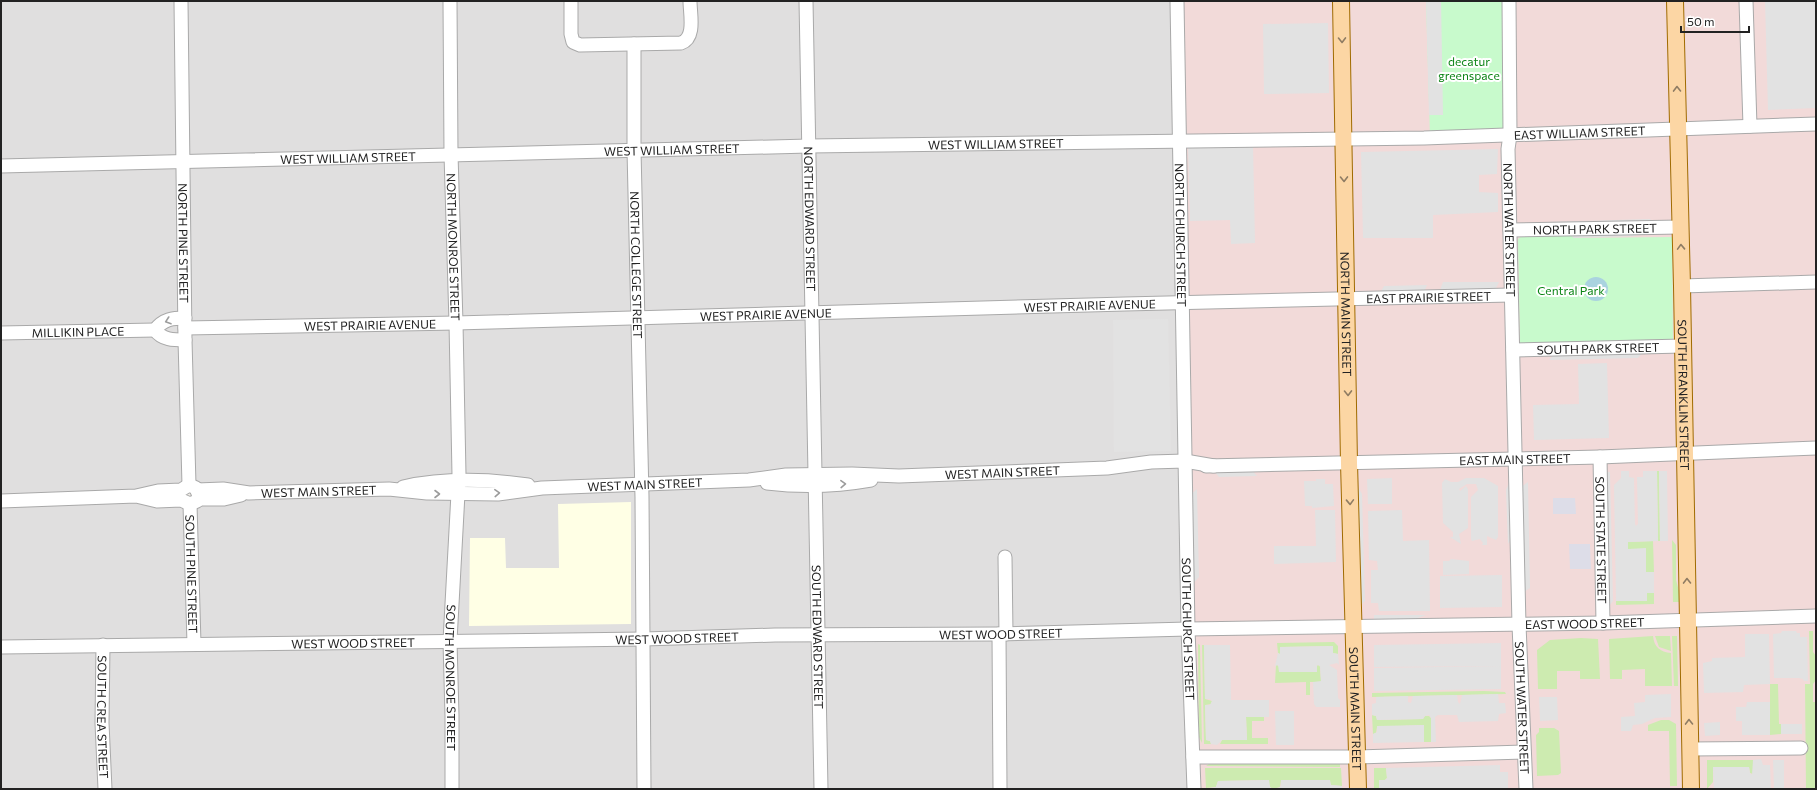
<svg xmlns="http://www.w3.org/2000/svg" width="1817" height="790" viewBox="0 0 1817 790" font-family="Commissioner,sans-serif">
<rect width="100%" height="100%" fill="#f2efe9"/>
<g fill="#e0dfdf">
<path d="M1,1H1174L1184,464L1,498Z"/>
<path d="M1184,466L1190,789H1V504Z"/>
</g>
<path fill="#f2dad9" d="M1182,1H1816V789H1198Z"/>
<path fill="#ffffe5" d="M631,502V624L469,626L470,538H505L506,568H559L558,504Z"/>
<g fill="#cdebb0">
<path d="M1657,471H1659L1660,541H1658Z"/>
<path d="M1672,540L1676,545V580L1679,591V602H1673Z"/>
<path d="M1653,541L1654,572L1646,573L1628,549V542Z"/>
<path d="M1647,593H1654V604L1616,605V601H1647Z"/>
<path d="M1809,631H1813V652L1816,656V680L1813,684V702H1816V789H1806L1805,684H1810Z"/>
<path d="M1653,636C1654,647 1660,652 1671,653L1672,686H1645V669L1622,670V679H1610L1609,639Z"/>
<path d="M1655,636H1670L1671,651L1659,647Z"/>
<path d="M1672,636H1677L1678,686H1674Z"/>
<path d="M1581,638L1598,639L1600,679H1580V671H1557V689H1538L1537,650L1550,640Z"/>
<path d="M1334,642L1338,646V654L1333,653V646L1280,647V654L1278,653L1277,643Z"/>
<path d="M1198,644L1200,645L1202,743L1199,737Z"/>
<path d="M1202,645H1204L1205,699L1212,701L1211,704L1205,705L1206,740L1210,741L1211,744H1204Z"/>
<path d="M1276,665L1279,666V672H1316V666L1319,665L1320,667L1321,682H1310V695H1306V682L1275,683Z"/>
<path d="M1770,684H1778L1779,724H1781V734L1770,735Z"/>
<path d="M1484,691L1505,692L1506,694L1372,697V693Z"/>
<path d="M1372,715L1376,716L1377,720L1423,719L1425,716H1429L1431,718V742H1424L1423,725L1377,727L1376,733L1373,734Z"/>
<path d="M1246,717H1264V721H1252V738H1268V744H1220L1222,740H1247Z"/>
<path d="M1661,720H1669L1676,724L1677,786H1670L1669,731H1648V725Z"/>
<path d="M1539,728H1554L1559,731L1561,773L1558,775L1537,776L1536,735L1539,732Z"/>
<path d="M1707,760H1753V774L1750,773L1749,767H1713V782L1707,789Z"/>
<path d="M1209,764H1340V767L1206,766Z"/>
<path d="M1205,768H1341L1342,786L1331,785L1329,780H1281L1280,787L1273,789L1270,787L1268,780L1218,781L1216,787L1206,788Z"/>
<path d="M1374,768H1386L1387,778L1385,780H1379V789H1374Z"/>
</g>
<g fill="#c8facc">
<path d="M1426,1H1509L1510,135L1430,138Z"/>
<path d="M1569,234L1574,238L1672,237L1673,339L1576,342L1571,346L1520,344L1518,239L1522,236Z"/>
</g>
<g fill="#e2e2e2">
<path d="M1426,1H1441L1443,115H1429Z"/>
<path d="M1765,1H1816V108L1768,110Z"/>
<path d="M1328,23L1329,93L1264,94L1263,24Z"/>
<path d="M1253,144L1255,243L1231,244L1230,220L1190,221L1188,146Z"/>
<path d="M1498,149L1497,174L1479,175V192L1498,193V212L1433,215V238H1363L1361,152Z"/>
<path d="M1651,219L1635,236L1574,238L1569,234L1533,235L1545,222Z"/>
<path d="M1443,282H1499L1495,290H1440Z"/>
<path d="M1427,285L1424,292L1380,293L1384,286Z"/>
<path d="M1168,319L1171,451L1114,452L1113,320Z"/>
<path d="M1654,340L1638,358L1549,360L1561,346H1571L1576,342Z"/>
<path d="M1607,363L1609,438L1534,440L1533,405L1579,404L1578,364Z"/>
<path d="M1251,469L1257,476L1219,477L1213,470Z"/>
<path d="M1621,471H1629V477L1634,478L1635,524L1636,526L1638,524L1637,477H1643V471H1657L1658,541L1628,542V549L1646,548V572H1654V593H1647V601H1616L1614,485L1621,478Z"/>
<path d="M1659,471H1667L1668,541H1660Z"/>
<path d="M1607,472H1610L1613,601L1610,605H1606L1605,533L1608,530Z"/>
<path d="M1352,478H1358V487L1362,494L1365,601L1361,605Z"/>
<path d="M1392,478V504H1368L1367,479Z"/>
<path d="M1466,478H1484L1498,486V537L1496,540L1487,536V545H1482L1483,543L1480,539L1472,541L1471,539V497L1478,490L1476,484H1467L1459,489L1460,491L1466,486L1468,489V528L1459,534L1461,544L1450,537H1453V532L1443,523L1442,483L1445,479L1451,482H1458Z"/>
<path d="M1316,479H1325V484H1333L1334,506L1312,508V506H1305L1304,481H1316Z"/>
<path d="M1528,482L1530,588L1522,593L1521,487Z"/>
<path d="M1509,483L1511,538L1508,544L1506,490Z"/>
<path d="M1197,489L1199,577L1192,585L1190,495Z"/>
<path d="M1315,510H1335L1336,562L1274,564V546H1316Z"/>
<path d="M1402,510L1403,541L1429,540L1430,611H1379L1378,603H1371V570H1378L1377,561L1369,560L1368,511Z"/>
<path d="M1451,559L1469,561V574L1443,575V561H1449Z"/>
<path d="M1502,575V607L1440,608V576Z"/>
<path d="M1374,615H1426L1415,619H1374Z"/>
<path d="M1782,631H1796L1797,633H1800V637H1807L1808,681H1804L1803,679L1799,678H1774L1773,634L1781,633Z"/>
<path d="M1745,634H1769L1770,684L1744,685L1743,692L1704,693L1703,663L1712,661V658L1745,657Z"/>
<path d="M1501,643V666L1374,667V645Z"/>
<path d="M1204,645H1230L1231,700H1269V717H1246L1247,740H1222L1217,745L1211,744L1210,741L1206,740L1205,705H1210L1212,701L1210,699H1205Z"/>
<path d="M1333,646V653L1338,654L1339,665L1337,663L1329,665L1337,670L1338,698L1340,700V707H1316L1314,704L1313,682L1321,681L1320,666L1317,665V672H1279L1278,665L1275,666L1278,653L1280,654V647Z"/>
<path d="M1501,666V689L1374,691V668Z"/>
<path d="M1498,694L1499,703H1505L1506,713L1499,714L1498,721L1459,722L1457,715H1438L1435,717L1436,742H1431V718L1429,715L1425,716L1423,719L1377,720L1376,716L1372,715V704L1376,703V697L1408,696V702L1411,703L1413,696L1457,695L1458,702L1460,704L1462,695Z"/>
<path d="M1671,694V717L1655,718L1642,724L1633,725L1631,731H1621V717L1635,716L1634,703L1645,702V695Z"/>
<path d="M1539,697H1557L1558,720L1540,721Z"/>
<path d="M1747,702H1770V735H1742V721H1736V707H1746Z"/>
<path d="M1275,711H1294V745H1276Z"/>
<path d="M1720,722V735L1705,736L1704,723Z"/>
<rect x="1781" y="724" width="21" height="10"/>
<path d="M1424,725V742L1373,743V734L1377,732V726Z"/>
<path d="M1761,759L1763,765H1770L1771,789H1714L1713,767H1749L1750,773L1752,775L1753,760Z"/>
<path d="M1773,760H1784V789H1774Z"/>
<path d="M1500,765V772H1508V789H1379V780H1385L1387,778L1386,768Z"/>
<path d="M1269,780L1270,787L1273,789H1206L1216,787L1218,781Z"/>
<path d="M1281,780H1330L1331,785L1342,786V789H1277L1281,786Z"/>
</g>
<g fill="#dddde8">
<path d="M1553,498H1575L1576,514H1553Z"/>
<path d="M1569,544H1590L1591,569H1570Z"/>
</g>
<circle fill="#aad3df" cx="1596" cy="289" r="12"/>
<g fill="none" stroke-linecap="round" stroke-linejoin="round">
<g stroke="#a9a9a9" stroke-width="15">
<g id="minor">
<path id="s1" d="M181,1L185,340L189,485"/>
<path id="s2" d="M450,1L451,154L456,323L459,475L450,641L452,716V789"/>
<path d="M571,1V34L573,42L580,45L681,43C696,38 690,14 690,1"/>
<path id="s3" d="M806,1L821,789"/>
<path id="s4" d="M1177,1L1188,629L1194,789"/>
<path id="s5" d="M1509,1L1510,135L1508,149L1519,625L1526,789"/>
<path d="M1746,1L1750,126"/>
<path id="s6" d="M634,44V150L642,497L644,789"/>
<path id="s7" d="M1,166L809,146L1424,138L1816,124"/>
<path id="s8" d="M1510,230L1680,227"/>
<path d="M1682,286L1816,282"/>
<path id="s9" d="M185,328L456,323L1125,304L1511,295"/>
<path d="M155,330C163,319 173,318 185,318"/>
<path d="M155,330C162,340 174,340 185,340"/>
<path id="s10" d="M1,333L155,330"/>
<path id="s11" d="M1513,350L1683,346"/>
<path id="s12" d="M1600,457L1603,623"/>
<path id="s13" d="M1206,466L1600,457L1816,448"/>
<path d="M767,483C801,487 837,486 871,480"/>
<path d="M403,487C444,478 487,479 528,485"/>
<path id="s14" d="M197,490L223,489L249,493L389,489L427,493L498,494L542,488L749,480L786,475L852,474L899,476L1107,468L1151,462L1185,461L1214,466"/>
<path d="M198,499H224L241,495"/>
<path d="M1,501L136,496L158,491L181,490L189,485L196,488L199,496L197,501L190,504L181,500L157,501L136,496"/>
<path id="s15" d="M190,504L194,644"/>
<path d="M1005,557L1006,634"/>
<path d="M999,634L1000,789"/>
<path id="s16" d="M103,645L102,723L105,789"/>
<path id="s17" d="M1,647L644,639L775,635L999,634L1188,629L1603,623L1816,616"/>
<path d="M1690,749L1801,748"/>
<path d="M1193,757H1357L1524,752"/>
</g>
</g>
<g stroke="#a06b00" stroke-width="18">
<g id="major">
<path id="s18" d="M1341,1L1349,463L1358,789"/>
<path id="s19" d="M1675,1L1682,286L1691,789"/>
</g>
</g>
<use href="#minor" stroke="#fff" stroke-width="13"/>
<use href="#major" stroke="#fcd6a4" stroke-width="16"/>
</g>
<defs><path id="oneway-chevron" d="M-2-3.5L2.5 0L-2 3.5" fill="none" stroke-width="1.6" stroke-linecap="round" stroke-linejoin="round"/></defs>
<g stroke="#8f7c63">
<use href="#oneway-chevron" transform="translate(1342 40) rotate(89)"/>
<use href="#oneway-chevron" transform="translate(1677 89) rotate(-91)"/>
<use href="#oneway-chevron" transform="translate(1344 179) rotate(89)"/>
<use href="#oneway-chevron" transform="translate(1681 247) rotate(-92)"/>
<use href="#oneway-chevron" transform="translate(1348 393) rotate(89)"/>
<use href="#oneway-chevron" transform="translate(1350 502) rotate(88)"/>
<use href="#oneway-chevron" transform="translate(1687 581) rotate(-91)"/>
<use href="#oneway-chevron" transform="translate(1689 722) rotate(-91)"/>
</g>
<g stroke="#9c9c9c">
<use href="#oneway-chevron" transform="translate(168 321) rotate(161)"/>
<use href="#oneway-chevron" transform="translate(843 484) rotate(-2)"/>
<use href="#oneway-chevron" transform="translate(497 493) rotate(-3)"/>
<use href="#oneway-chevron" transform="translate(437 494)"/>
</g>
<g text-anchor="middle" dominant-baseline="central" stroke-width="4" stroke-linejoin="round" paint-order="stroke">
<g font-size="12" fill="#0c8416" stroke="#fff">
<text x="1469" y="61">decatur<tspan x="1469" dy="14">greenspace</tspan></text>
<text x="1571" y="290">Central Park</text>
</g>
<g font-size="12" fill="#222" stroke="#fff">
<text stroke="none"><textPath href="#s7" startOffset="1579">EAST WILLIAM STREET</textPath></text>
<text stroke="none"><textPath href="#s7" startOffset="995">WEST WILLIAM STREET</textPath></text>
<text stroke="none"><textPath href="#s7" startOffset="671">WEST WILLIAM STREET</textPath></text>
<text stroke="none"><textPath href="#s7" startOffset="347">WEST WILLIAM STREET</textPath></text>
<text stroke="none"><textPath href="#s3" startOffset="218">NORTH EDWARD STREET</textPath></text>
<text stroke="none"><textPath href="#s8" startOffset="85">NORTH PARK STREET</textPath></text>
<text stroke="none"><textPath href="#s5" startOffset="229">NORTH WATER STREET</textPath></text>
<text stroke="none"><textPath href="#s4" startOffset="234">NORTH CHURCH STREET</textPath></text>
<text stroke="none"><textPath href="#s1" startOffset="242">NORTH PINE STREET</textPath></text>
<text stroke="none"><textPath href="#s2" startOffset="246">NORTH MONROE STREET</textPath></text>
<text stroke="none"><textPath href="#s6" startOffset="221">NORTH COLLEGE STREET</textPath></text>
<text stroke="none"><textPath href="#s9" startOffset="1244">EAST PRAIRIE STREET</textPath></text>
<text stroke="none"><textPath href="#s9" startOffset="905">WEST PRAIRIE AVENUE</textPath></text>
<text stroke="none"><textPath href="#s9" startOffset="581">WEST PRAIRIE AVENUE</textPath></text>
<text stroke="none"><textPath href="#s18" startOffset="313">NORTH MAIN STREET</textPath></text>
<text stroke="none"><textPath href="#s9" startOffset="185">WEST PRAIRIE AVENUE</textPath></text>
<text stroke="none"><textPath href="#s10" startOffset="77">MILLIKIN PLACE</textPath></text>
<text stroke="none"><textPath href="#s11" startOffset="85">SOUTH PARK STREET</textPath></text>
<text stroke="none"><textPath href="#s19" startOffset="394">SOUTH FRANKLIN STREET</textPath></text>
<text stroke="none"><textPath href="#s13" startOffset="309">EAST MAIN STREET</textPath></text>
<text stroke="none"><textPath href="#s14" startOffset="807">WEST MAIN STREET</textPath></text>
<text stroke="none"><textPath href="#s14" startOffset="449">WEST MAIN STREET</textPath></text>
<text stroke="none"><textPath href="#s14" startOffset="122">WEST MAIN STREET</textPath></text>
<text stroke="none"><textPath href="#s12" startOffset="83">SOUTH STATE STREET</textPath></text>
<text stroke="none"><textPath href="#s15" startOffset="70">SOUTH PINE STREET</textPath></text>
<text stroke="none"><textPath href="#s17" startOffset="1584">EAST WOOD STREET</textPath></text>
<text stroke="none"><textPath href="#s4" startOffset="628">SOUTH CHURCH STREET</textPath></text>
<text stroke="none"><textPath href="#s17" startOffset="1000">WEST WOOD STREET</textPath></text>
<text stroke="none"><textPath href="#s3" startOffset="636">SOUTH EDWARD STREET</textPath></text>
<text stroke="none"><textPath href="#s17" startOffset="676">WEST WOOD STREET</textPath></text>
<text stroke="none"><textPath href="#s17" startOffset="352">WEST WOOD STREET</textPath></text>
<text stroke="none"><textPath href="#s2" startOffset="677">SOUTH MONROE STREET</textPath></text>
<text stroke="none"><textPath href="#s18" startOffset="708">SOUTH MAIN STREET</textPath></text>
<text stroke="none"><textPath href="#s5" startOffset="707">SOUTH WATER STREET</textPath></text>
<text stroke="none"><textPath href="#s16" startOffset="72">SOUTH CREA STREET</textPath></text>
</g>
</g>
<rect width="1817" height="790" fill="none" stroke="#222222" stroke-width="4"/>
<path d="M1681 26v6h68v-6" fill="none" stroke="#222222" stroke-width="2"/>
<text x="1687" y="26" font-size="12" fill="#222222" stroke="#ffffff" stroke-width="3" paint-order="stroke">50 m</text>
</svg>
